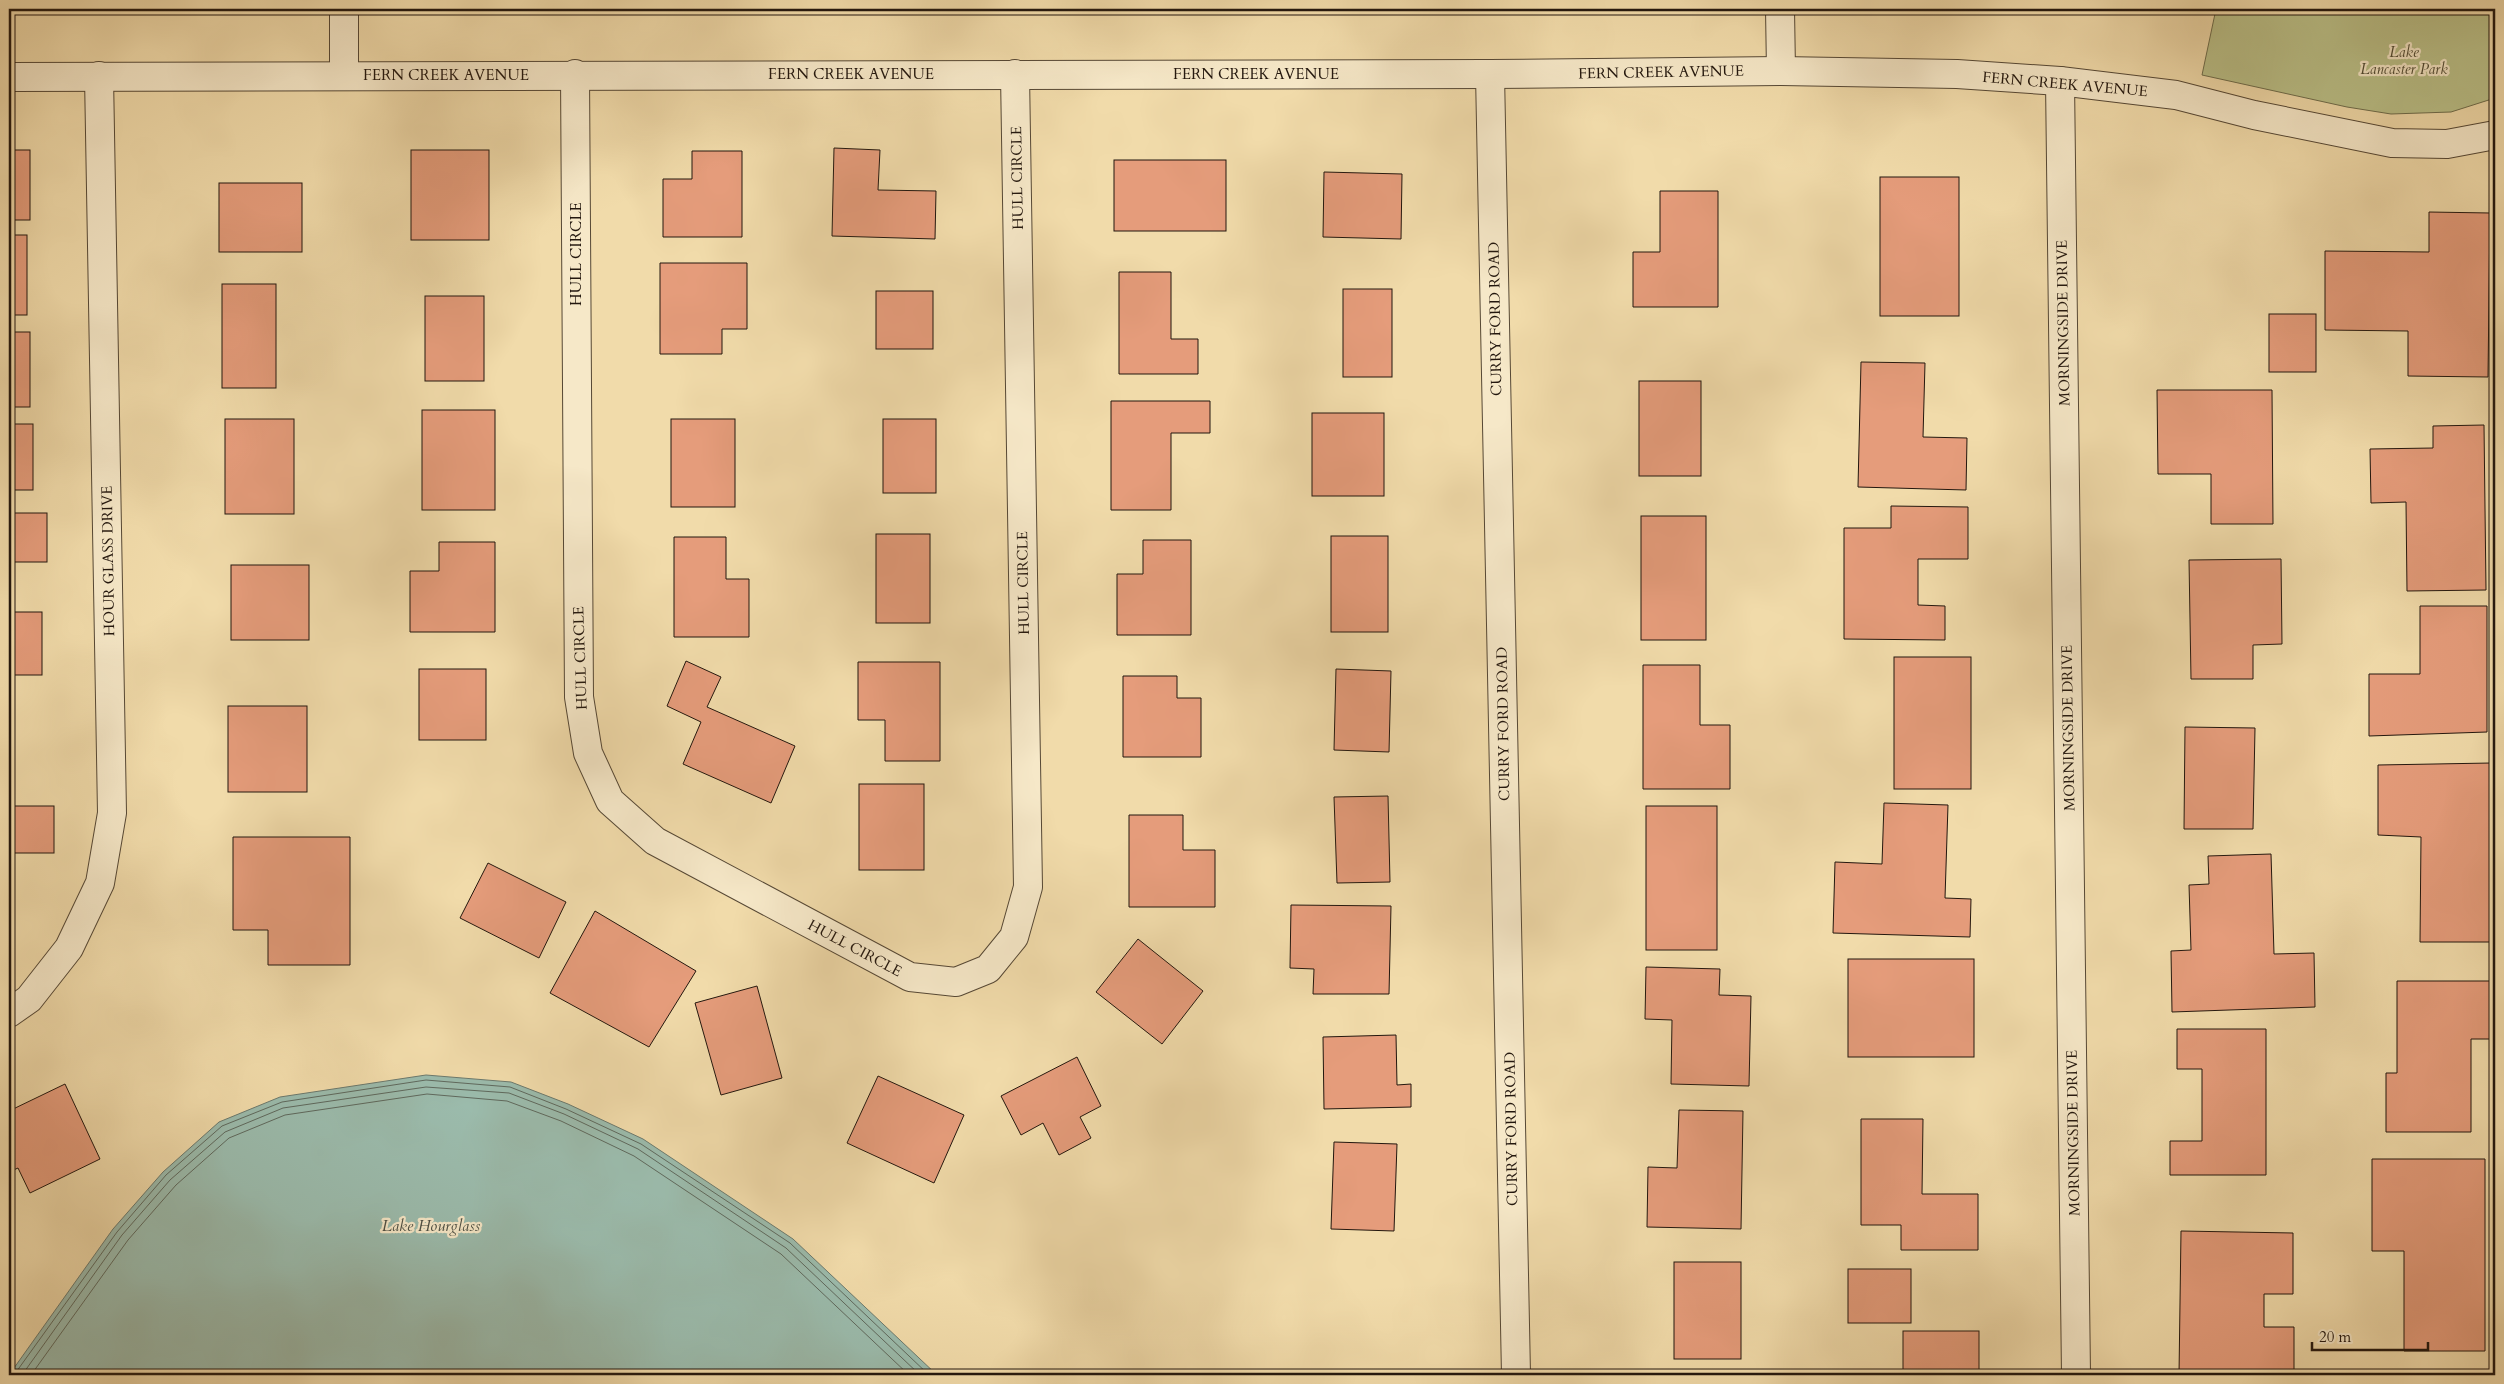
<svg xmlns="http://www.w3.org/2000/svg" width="2504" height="1384" viewBox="0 0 2504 1384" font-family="Cardo,serif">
<rect width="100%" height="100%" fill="#f1dbaa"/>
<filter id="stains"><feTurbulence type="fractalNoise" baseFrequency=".004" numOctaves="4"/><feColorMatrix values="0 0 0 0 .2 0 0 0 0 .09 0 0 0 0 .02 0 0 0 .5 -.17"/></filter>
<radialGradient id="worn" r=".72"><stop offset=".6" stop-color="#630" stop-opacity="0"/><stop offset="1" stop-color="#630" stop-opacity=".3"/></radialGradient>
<path fill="#bac088" stroke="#6e6c4b" d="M2216,9H2495V98L2451,112L2391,114L2347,107L2202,75Z"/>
<path fill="#9bbbac" stroke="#6b796d" d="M426,1075L511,1082L568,1104L643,1139L793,1239L937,1375H9L113,1229L163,1172L219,1122L280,1097Z"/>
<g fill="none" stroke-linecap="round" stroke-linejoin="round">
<g stroke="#5f695d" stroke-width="1">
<path d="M14,1375L117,1232L166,1175L222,1126L282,1102L426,1080L510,1087L566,1109L641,1144L790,1243L929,1375"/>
<path d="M22,1375L122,1235L170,1180L225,1132L283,1108L426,1087L509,1093L564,1114L638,1149L786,1248L920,1375"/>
<path d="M31,1375L128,1240L176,1185L229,1138L285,1115L427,1094L507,1101L561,1121L634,1156L781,1254L909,1375"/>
</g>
</g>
<g fill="#e59c7b" stroke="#23170e">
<path d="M834,148L880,150L878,190L936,191L935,239L832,236Z"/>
<rect x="9" y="150" width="21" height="70"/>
<rect x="411" y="150" width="78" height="90"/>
<path d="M692,151H742V237H663V179H692Z"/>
<rect x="1114" y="160" width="112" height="71"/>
<path d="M1324,172L1402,174L1401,239L1323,237Z"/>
<rect x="1880" y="177" width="79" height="139"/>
<rect x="219" y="183" width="83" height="69"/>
<path d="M1660,191H1718V307H1633V252H1660Z"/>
<path d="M2429,212L2490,213L2488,377L2408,376V331L2325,330V251L2429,252Z"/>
<rect x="9" y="235" width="18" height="80"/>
<path d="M660,263H747V329H722V354H660Z"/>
<path d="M1119,272H1171V339H1198V374H1119Z"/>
<rect x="222" y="284" width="54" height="104"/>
<rect x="1343" y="289" width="49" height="88"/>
<rect x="876" y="291" width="57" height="58"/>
<rect x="425" y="296" width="59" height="85"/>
<rect x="2269" y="314" width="47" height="58"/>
<rect x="9" y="332" width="21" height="75"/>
<path d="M1861,362L1925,363L1923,437L1967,438L1966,490L1858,487Z"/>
<rect x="1639" y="381" width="62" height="95"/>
<path d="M2157,390H2272L2273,524H2211V474H2158Z"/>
<path d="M1111,401H1210V433H1171V510H1111Z"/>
<rect x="422" y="410" width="73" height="100"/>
<rect x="1312" y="413" width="72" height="83"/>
<rect x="225" y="419" width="69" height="95"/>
<rect x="671" y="419" width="64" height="88"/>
<rect x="883" y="419" width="53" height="74"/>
<rect x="9" y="424" width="24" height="66"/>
<path d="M2484,425L2486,590L2407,591L2406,502L2371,503L2370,449L2433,448V426Z"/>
<path d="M1891,506L1968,507V559H1918V605L1945,606V640L1844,639V528H1891Z"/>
<rect x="9" y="513" width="38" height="49"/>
<rect x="1641" y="516" width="65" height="124"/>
<rect x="876" y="534" width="54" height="89"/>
<rect x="1331" y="536" width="57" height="96"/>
<path d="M674,537H726V579H749V637H674Z"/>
<path d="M1143,540H1191V635H1117V574H1143Z"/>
<path d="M439,542H495V632H410V571H439Z"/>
<path d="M2281,559L2282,644L2253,645V679H2191L2189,560Z"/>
<rect x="231" y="565" width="78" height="75"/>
<path d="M2420,606H2487V732L2369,736V674H2420Z"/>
<rect x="9" y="612" width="33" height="63"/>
<rect x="1894" y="657" width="77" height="132"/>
<path d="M686,661L721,677L707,707L795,746L771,803L683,764L701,722L667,706Z"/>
<path d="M858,662H940V761H885V720H858Z"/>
<path d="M1643,665H1700V725H1730V789H1643Z"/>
<rect x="419" y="669" width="67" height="71"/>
<path d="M1336,669L1391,671L1389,752L1334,750Z"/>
<path d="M1123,676H1177V698H1201V757H1123Z"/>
<rect x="228" y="706" width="79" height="86"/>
<path d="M2185,727L2255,728L2253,829H2184Z"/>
<path d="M2491,763L2493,942H2420L2421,837L2378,835V765Z"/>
<rect x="859" y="784" width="65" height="86"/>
<path d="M1388,796L1390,882L1337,883L1334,797Z"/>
<path d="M1884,803L1948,805L1945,898L1971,899L1970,937L1833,933L1835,862L1882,864Z"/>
<rect x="9" y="806" width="45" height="47"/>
<rect x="1646" y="806" width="71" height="144"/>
<path d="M1129,815H1183V850H1215V907H1129Z"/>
<path d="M233,837H350V965H268V930H233Z"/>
<path d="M2271,854L2274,954L2314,953L2315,1007L2172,1012L2171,951L2191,950L2189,885L2209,884L2208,856Z"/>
<path d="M488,863L566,902L539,958L460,918Z"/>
<path d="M1291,905L1391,906L1389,994H1313L1314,969L1290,968Z"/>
<path d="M9,910L14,915L9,920Z"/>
<path d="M595,911L696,971L649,1047L550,993Z"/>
<path d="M1138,939L1203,991L1162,1044L1096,992Z"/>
<rect x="1848" y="959" width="126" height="98"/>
<path d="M1646,967L1720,969L1719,995L1751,996L1749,1086L1671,1084L1672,1020L1645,1019Z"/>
<path d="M2397,981H2494V1039H2471V1132H2386V1073H2397Z"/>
<path d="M757,986L782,1078L721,1095L695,1003Z"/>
<path d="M2177,1029H2266V1175H2170V1141H2202V1069H2177Z"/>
<path d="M1396,1035L1397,1085L1411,1084V1107L1324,1109L1323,1037Z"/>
<path d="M1077,1057L1101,1106L1080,1117L1091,1138L1059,1155L1043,1123L1021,1135L1001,1096Z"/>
<path d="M878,1076L964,1115L934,1183L847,1143Z"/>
<path d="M65,1084L100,1159L30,1193L18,1168L9,1172V1111Z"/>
<path d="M1679,1110L1743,1111L1741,1229L1647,1227L1648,1167L1677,1168Z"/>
<path d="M1861,1119H1923L1922,1194H1978V1250H1901V1225H1861Z"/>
<path d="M1334,1142L1397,1144L1394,1231L1331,1229Z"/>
<path d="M2372,1159H2485V1351H2404V1251H2372Z"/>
<path d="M2181,1231L2293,1233V1294H2264V1327H2294V1375H2179Z"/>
<rect x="1674" y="1262" width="67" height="97"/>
<rect x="1848" y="1269" width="63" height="54"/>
<rect x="1903" y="1331" width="76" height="44"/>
</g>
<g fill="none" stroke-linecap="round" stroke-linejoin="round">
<g stroke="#564835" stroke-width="30">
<g id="minor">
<path d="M344,9V76"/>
<path d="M1780,9L1781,71"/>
<path d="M575,74L579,697L588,753L610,801L655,841L910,977L956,982L988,969L1014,937L1028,887L1015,74"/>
<path d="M2060,81L2076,1375"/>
<path d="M9,1013L29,999L69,948L100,883L112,813L99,76"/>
</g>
</g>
<g stroke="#564835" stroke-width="30">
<g id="tertiary">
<path d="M1490,74L1516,1375"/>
<path d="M9,77L1490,74L1781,71L1957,74L2060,81L2176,95L2254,115L2392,143L2447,144L2495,135"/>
</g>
</g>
<use href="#minor" stroke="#f6e8c8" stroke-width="28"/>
<use href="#tertiary" stroke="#f6e8c8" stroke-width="28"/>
</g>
<g text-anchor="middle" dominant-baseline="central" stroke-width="4.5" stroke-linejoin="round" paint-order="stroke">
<g font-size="15" font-style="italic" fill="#504a33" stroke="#f6e8c8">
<text x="2404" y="52">Lake<tspan x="2404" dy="17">Lancaster Park</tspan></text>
</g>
<g font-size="15" fill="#23170e" stroke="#f6e8c8">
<text transform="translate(1661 72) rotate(-1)">FERN CREEK AVENUE</text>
<text x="851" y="74">FERN CREEK AVENUE</text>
<text x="1256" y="74">FERN CREEK AVENUE</text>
<text x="446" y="75">FERN CREEK AVENUE</text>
<text transform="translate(2065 84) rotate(5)">FERN CREEK AVENUE</text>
<text transform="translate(1017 178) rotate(-91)">HULL CIRCLE</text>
<text transform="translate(576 254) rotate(-90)">HULL CIRCLE</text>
<text transform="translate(1495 319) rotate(-91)">CURRY FORD ROAD</text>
<text transform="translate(2063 323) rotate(-91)">MORNINGSIDE DRIVE</text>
<text transform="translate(108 561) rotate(-91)">HOUR GLASS DRIVE</text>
<text transform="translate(1023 583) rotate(-91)">HULL CIRCLE</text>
<text transform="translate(580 658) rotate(-92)">HULL CIRCLE</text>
<text transform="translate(1503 724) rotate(-91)">CURRY FORD ROAD</text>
<text transform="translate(2068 728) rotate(-91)">MORNINGSIDE DRIVE</text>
<text transform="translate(855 948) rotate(28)">HULL CIRCLE</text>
<text transform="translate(1511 1129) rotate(-91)">CURRY FORD ROAD</text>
<text transform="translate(2073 1133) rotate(-91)">MORNINGSIDE DRIVE</text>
</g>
<g font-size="16" font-style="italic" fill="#4d5045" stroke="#f6e8c8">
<text x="431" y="1226">Lake Hourglass</text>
</g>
</g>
<rect width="2504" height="1384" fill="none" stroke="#f1dbaa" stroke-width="30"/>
<rect x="10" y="10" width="2484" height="1364" fill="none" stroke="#23170e" stroke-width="2.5"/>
<rect x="15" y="15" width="2474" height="1354" fill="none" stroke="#23170e"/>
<path d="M2312 1342v8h116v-8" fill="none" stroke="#23170e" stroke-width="2.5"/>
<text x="2319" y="1342" font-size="15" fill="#23170e" stroke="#f6e8c8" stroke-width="4" paint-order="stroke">20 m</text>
<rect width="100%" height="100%" filter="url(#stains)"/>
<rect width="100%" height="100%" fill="url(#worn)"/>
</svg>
